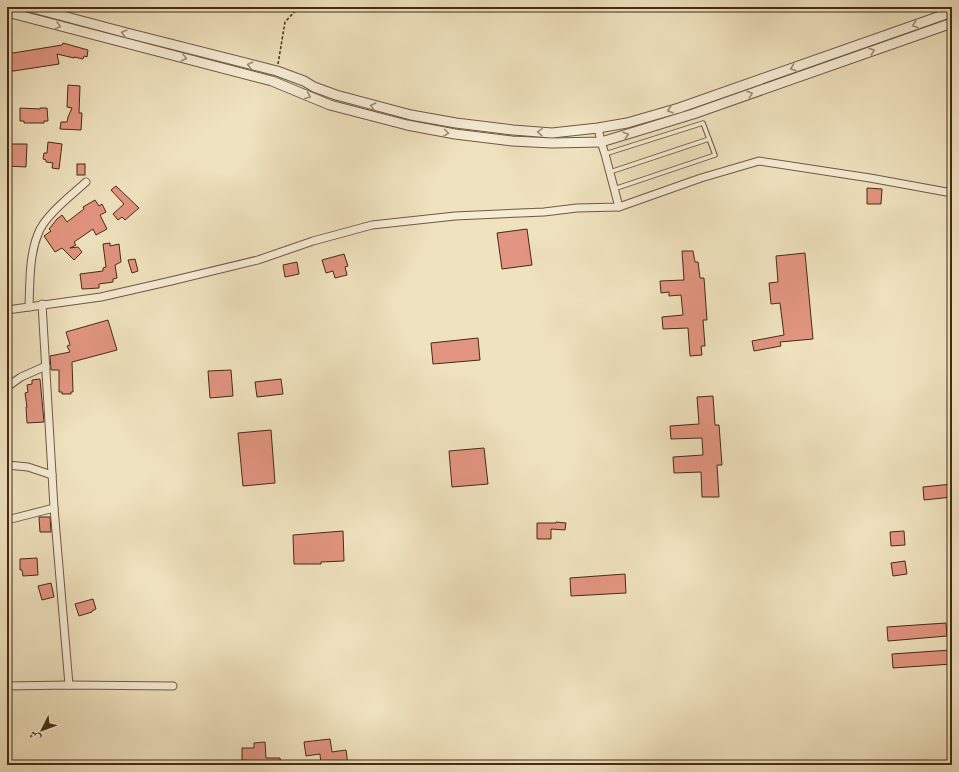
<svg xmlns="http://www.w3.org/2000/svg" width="959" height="772" viewBox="0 0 959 772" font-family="'IM FELL French Canon',Amiri,serif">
<rect width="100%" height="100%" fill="#efe2be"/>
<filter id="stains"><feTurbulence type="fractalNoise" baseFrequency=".005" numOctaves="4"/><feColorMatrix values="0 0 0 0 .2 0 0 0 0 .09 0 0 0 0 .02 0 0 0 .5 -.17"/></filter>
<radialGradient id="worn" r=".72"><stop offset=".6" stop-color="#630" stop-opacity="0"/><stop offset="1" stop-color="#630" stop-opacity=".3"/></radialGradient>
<g fill="#e29580" stroke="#472b14">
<path d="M63,43L88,50L87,57L84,56L83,59L74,57V58L57,54L59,64L7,72V54L62,45Z"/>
<path d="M68,85L80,86L79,113H82L81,130L60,129L61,122H67L68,117L72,108L67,107Z"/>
<path d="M20,108L40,109V108H47L48,121H44V123H24V121H20Z"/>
<path d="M48,142L62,144L59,169L52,168L53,163L46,162V160L43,159L44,153H47Z"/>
<path d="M9,144H27L26,167L8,166Z"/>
<rect x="77" y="164" width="8" height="11"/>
<path d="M116,186L139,208L125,220L122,217L118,220L113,214L124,204L111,190Z"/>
<path d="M867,188L882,189L881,204H867Z"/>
<path d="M95,200L99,206L102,204L106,212L100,215L107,229L96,235L93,229L74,242L76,245L70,248L78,247L82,252L74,260L62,248L55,252L44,236L51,231L49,229L57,219L62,215L67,222L84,209L83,207Z"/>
<path d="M527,229L532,265L502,269L497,233Z"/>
<path d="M110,243V246L119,244L121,262L115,265L117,278L113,279V282L99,284V288L82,289L80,274L103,271V268L106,267L103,244Z"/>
<path d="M682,251H693L695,262H698L700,278H704L707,320H703L705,346H701L702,355L690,356L688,328L663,329L662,317L683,315L681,295L669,296V292L661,293L660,281L684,280Z"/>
<path d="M805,253L813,339L780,342L781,346L754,351L752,341L784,335L780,303L771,304L769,283L778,282L776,256Z"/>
<path d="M344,254L348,266L345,267L347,275L335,278L333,271L326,273L322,260Z"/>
<path d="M135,259L138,271L132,273L128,260Z"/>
<path d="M297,262L299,274L285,277L283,265Z"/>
<path d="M108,320L117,350L72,362L73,392H71V394H62V392H59V370H51L50,356L70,352L67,346L70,345L66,332Z"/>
<path d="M478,338L480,360L433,364L431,343Z"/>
<path d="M231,370L233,396L210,398L208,371Z"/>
<path d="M40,379L44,422L27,423L26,407H27L25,393L28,392L27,385L32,384V380Z"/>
<path d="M281,379L283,394L257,397L255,382Z"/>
<path d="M713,396L715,425H719L722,465H717L719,497H702L701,472L674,473L673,457L703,455L702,438L671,439L670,426L699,424L697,397Z"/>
<path d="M271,430L275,483L243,486L238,433Z"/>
<path d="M484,448L488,484L452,487L449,451Z"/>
<path d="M952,484V497L924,500L923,487Z"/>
<path d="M39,517H50L51,532H40Z"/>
<path d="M556,522L566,523L565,530L551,529V539H537V523H556Z"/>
<path d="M343,531L344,561L321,562V564H294L293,535Z"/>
<path d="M904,531L905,545L891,546L890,532Z"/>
<path d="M37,558L38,575L23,576L22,570H20V559Z"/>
<path d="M905,561L907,574L893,576L891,563Z"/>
<path d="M625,574L626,593L571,596L570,578Z"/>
<path d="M51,583L54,597L42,600L38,586Z"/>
<path d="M93,599L96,609L92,611V612L79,616L75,604Z"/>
<path d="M946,623L947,636L888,641L887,627Z"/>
<path d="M951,650L952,664L893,668L892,654Z"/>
<path d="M330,739L332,752L346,750L348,765H321L320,754L306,756L304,742Z"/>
<path d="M265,742L266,758H280L281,765H256V761L242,760V748H254V743Z"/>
</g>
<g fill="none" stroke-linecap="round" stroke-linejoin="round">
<g stroke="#71593e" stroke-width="5.5">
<g id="service">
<path d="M605,154L703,123L715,155L614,189"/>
<path d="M610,172L709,139"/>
</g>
</g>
<g stroke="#71593e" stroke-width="9">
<g id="minor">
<path d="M598,128L601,142L605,154L619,207"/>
<path d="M42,304L54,508L69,685"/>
<path d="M29,307C30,283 29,256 38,234C44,216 72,195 86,182"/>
<path d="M7,310L101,297L171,281L258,260L313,241L372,225L455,216L544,212L577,208L619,207L701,178L759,161L870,178L952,193"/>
<path d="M7,387L21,377L46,366"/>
<path d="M7,465L28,467L52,475"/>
<path d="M7,520L54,508"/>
<path d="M7,686L69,685L173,686"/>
</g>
</g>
<g stroke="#71593e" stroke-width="11">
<g id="tertiary">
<path d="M29,7L127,33L277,71L304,81L314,87L336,95L411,115L456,123L513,130L552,133L598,128L627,123L679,108L952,12"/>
<path d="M7,12L272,81L330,105L407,125L455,134L512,141L552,143L601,142L631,133L693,114L952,23"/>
</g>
</g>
<path stroke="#472b14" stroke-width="1.5" stroke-dasharray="3 2" stroke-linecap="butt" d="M278,64L285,22L299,7"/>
<use href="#service" stroke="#f5ecd5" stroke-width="3.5"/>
<use href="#minor" stroke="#f5ecd5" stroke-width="7"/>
<use href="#tertiary" stroke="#f5ecd5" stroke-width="9"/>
</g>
<defs><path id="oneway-chevron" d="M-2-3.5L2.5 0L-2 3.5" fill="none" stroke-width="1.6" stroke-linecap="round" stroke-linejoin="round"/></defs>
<g stroke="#9e8c74">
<use href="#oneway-chevron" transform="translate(915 25) rotate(161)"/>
<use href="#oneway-chevron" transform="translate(58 26) rotate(15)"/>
<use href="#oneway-chevron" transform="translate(124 33) rotate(-165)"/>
<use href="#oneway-chevron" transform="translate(872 51) rotate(-19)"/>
<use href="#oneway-chevron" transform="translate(184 58) rotate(14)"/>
<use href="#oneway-chevron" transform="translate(250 65) rotate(-166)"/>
<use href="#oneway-chevron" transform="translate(793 68) rotate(161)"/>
<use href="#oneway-chevron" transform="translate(750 94) rotate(-19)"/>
<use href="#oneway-chevron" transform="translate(308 96) rotate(23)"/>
<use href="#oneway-chevron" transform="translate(373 106) rotate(-166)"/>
<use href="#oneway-chevron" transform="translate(670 110) rotate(164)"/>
<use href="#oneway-chevron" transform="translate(540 132) rotate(-176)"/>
<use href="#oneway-chevron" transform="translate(446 133) rotate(9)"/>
<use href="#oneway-chevron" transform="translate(626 135) rotate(-17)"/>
</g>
<rect width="959" height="772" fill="none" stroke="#efe2be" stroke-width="24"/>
<rect x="8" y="8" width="943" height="756" fill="none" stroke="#472b14" stroke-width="2"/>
<rect x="12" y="12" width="935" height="748" fill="none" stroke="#472b14"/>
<g transform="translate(42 730) rotate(228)" stroke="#f5ecd5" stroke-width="3" paint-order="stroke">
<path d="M0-3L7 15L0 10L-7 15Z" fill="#472b14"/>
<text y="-6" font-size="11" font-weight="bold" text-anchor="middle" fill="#472b14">ش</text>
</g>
<rect width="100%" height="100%" filter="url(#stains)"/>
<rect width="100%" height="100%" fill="url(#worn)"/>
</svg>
